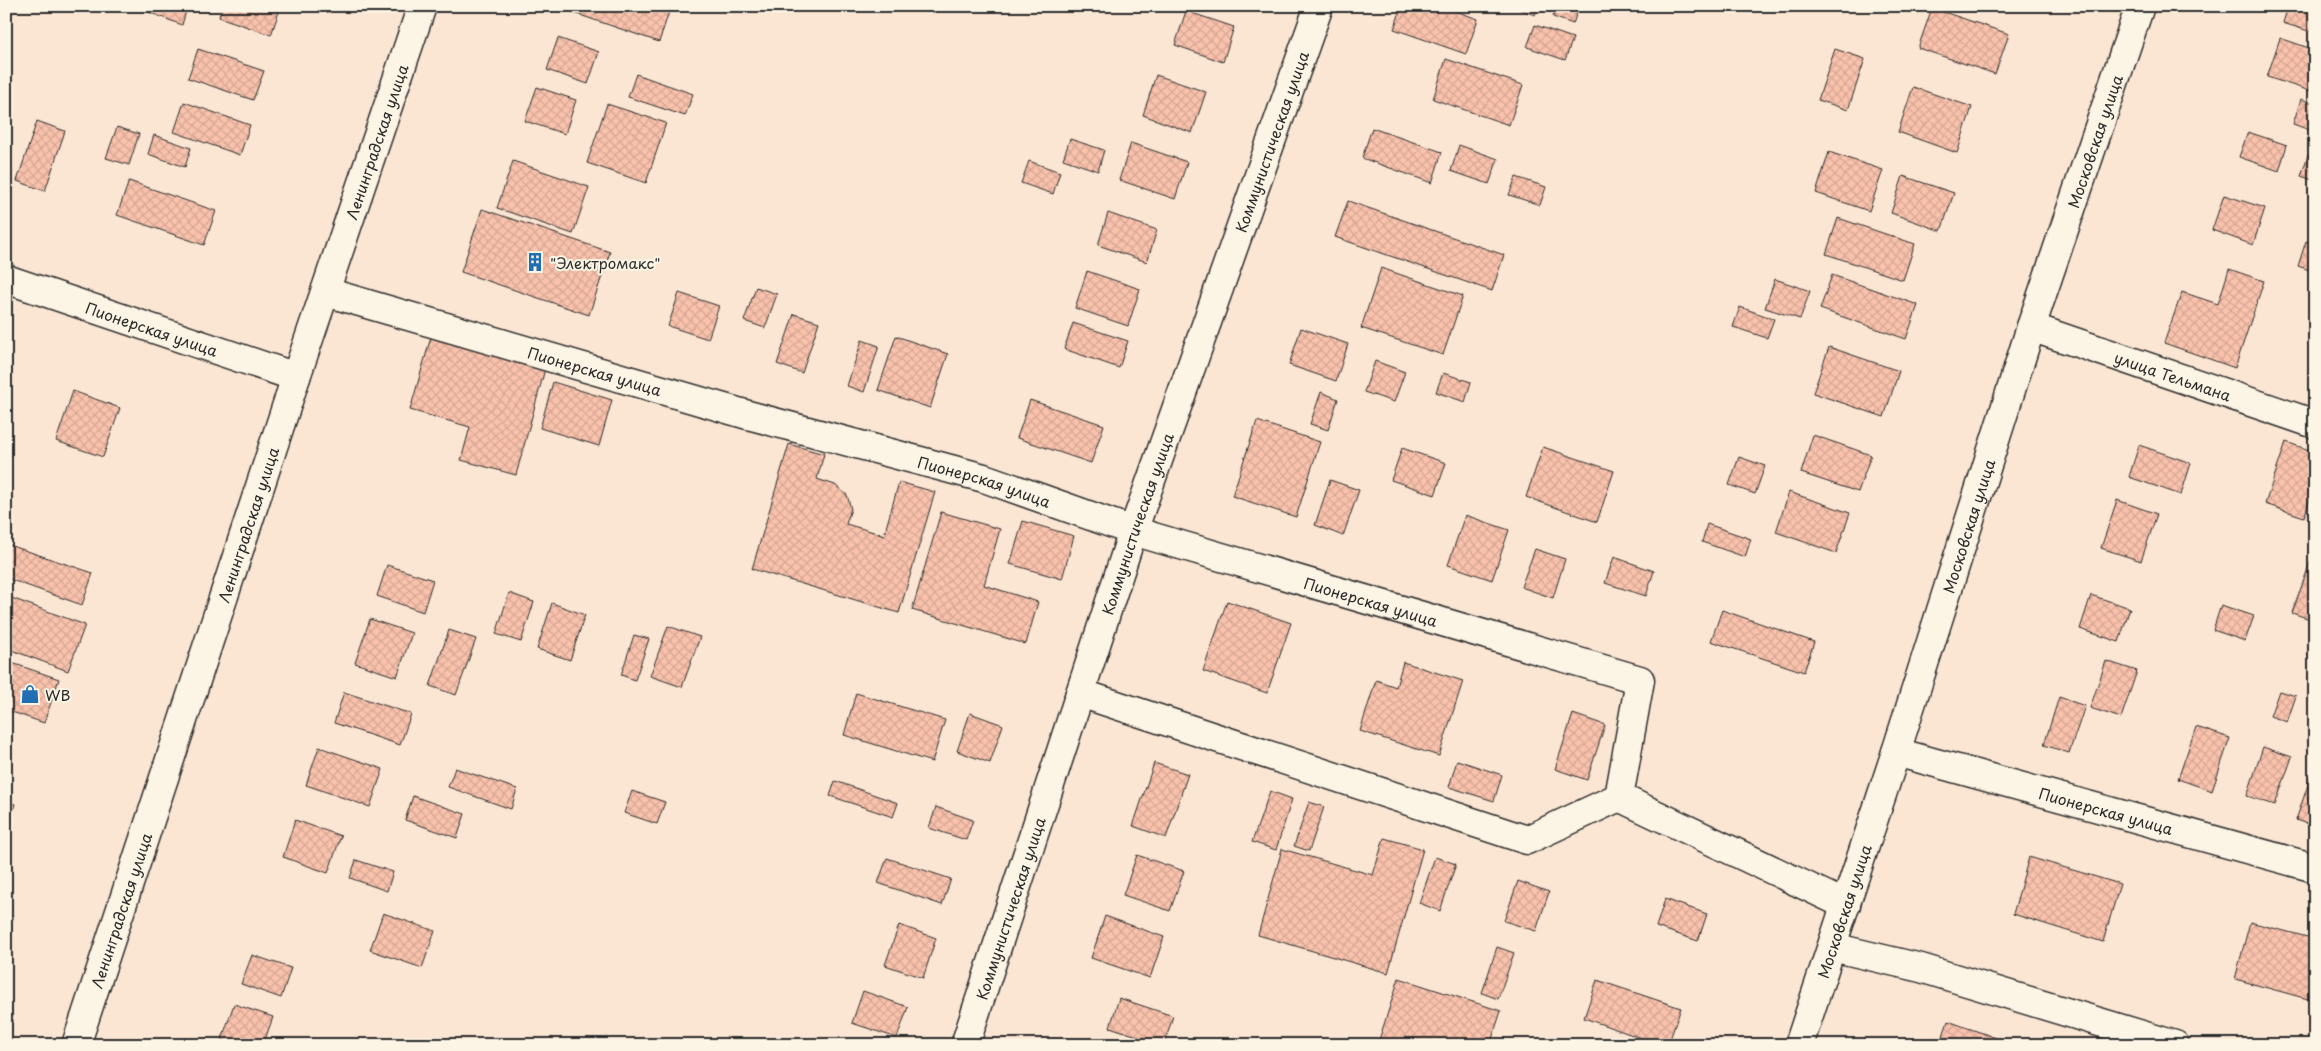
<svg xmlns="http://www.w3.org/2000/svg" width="2321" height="1051" viewBox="0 0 2321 1051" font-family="'Playpen Sans',sans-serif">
<defs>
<pattern id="building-cross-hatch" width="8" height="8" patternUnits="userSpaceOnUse" patternTransform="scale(1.25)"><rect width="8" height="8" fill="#f9c2ac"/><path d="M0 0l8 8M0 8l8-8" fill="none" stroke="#d6a794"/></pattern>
</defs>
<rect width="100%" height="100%" fill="#fbe6d4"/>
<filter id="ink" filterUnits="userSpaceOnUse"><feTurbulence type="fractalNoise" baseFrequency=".02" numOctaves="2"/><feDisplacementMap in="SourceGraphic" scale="10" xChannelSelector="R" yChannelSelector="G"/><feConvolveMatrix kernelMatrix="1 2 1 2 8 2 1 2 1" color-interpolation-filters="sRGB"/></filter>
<g filter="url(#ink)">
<g fill="url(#building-cross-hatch)" stroke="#2b2b2b">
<path d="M133,6H171L186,11L182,25Z"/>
<path d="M222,6H281L271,35L219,17Z"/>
<path d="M566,6H661L670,9L659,42L565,10Z"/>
<path d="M1402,6H1441L1478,19L1466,54L1394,29Z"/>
<path d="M1511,6H1538L1535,15Z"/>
<path d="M1556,6H1579L1573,24L1553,17Z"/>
<path d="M2288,6H2315V33L2283,23Z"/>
<path d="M1932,8L2009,34L1995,74L1918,48Z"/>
<path d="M1186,11L1234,27L1223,62L1175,45Z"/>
<path d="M1535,25L1573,38L1565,60L1527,47Z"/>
<path d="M558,38L599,52L588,84L547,70Z"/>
<path d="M2280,38L2315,50V77L2310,91L2267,77Z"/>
<path d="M198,49L264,71L253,100L188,78Z"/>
<path d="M1835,49L1865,59L1848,110L1818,100Z"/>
<path d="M1446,59L1523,85L1509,125L1433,99Z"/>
<path d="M636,74L693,94L685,116L628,97Z"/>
<path d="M1156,75L1206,92L1192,133L1143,115Z"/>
<path d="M537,87L576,100L565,134L525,121Z"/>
<path d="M1913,87L1972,107L1957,153L1898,132Z"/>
<path d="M2301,99L2315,104V132L2293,124Z"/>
<path d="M184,102L250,125L240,155L174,132Z"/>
<path d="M607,104L666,123L646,183L587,163Z"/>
<path d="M37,121L65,131L45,191L17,181Z"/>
<path d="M117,127L139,134L129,165L106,158Z"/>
<path d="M1372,128L1442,152L1432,183L1362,158Z"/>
<path d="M2248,132L2287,145L2279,171L2239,157Z"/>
<path d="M154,135L191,148L185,167L148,154Z"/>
<path d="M1070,139L1104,150L1098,171L1063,159Z"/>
<path d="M1131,143L1187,162L1175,199L1119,180Z"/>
<path d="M1459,145L1498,159L1489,184L1451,171Z"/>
<path d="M1829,152L1883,170L1869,211L1816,193Z"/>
<path d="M2308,155L2315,157V181L2301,176Z"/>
<path d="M513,161L589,187L573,234L497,208Z"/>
<path d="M1029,161L1060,172L1053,194L1021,183Z"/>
<path d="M1903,176L1954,193L1941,231L1891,213Z"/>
<path d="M1516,177L1546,187L1540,205L1509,195Z"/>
<path d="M129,181L216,211L204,245L117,215Z"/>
<path d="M2224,195L2265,208L2253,245L2212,230Z"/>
<path d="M1348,201L1504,255L1492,291L1335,237Z"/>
<path d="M482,209L610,252L589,315L461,272Z"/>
<path d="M1108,213L1157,230L1147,262L1098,245Z"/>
<path d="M1838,218L1915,244L1903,280L1826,254Z"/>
<path d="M2306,241L2315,244V272L2298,266Z"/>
<path d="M1381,268L1463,296L1443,355L1361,328Z"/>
<path d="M2229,269L2264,281L2235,368L2164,343L2182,292L2218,304Z"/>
<path d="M1087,271L1140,289L1128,326L1075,308Z"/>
<path d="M1832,275L1918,305L1906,339L1820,309Z"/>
<path d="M1775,279L1810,291L1800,319L1765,308Z"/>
<path d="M756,287L777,294L765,328L744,321Z"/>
<path d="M679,293L719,306L708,339L668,326Z"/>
<path d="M1740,307L1774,319L1767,338L1733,327Z"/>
<path d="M794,314L819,322L802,373L777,364Z"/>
<path d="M1073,323L1128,341L1119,368L1064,349Z"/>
<path d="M1301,328L1348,344L1336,381L1289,365Z"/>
<path d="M896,336L948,354L930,408L878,390Z"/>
<path d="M431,337L545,369L516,475L461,460L470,427L410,410Z"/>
<path d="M862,340L879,346L864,392L847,386Z"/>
<path d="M1829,347L1899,371L1884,417L1813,393Z"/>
<path d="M1375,361L1405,372L1394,402L1364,392Z"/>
<path d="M1443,373L1471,382L1465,402L1436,392Z"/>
<path d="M553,382L612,400L599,446L540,428Z"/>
<path d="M73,391L120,408L103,457L56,441Z"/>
<path d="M1321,392L1338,399L1328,430L1310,424Z"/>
<path d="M1030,400L1104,425L1091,463L1017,438Z"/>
<path d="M1257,421L1320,442L1296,517L1232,496Z"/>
<path d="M1813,435L1871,455L1858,492L1801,473Z"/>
<path d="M2286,442L2315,452V484L2304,517L2265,504Z"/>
<path d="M789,444L824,454L817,479L835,485L847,495L851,509L846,524L884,535L899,482L935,492L899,613L752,569Z"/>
<path d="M2139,445L2191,463L2181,495L2129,477Z"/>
<path d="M1543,447L1614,471L1597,522L1526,497Z"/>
<path d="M1402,448L1446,463L1435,495L1391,480Z"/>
<path d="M1739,457L1765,466L1755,494L1729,485Z"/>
<path d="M1330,480L1359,490L1343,536L1315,525Z"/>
<path d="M1789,492L1850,513L1836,553L1776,532Z"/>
<path d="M2117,500L2157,514L2141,561L2101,548Z"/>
<path d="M941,512L1000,529L984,585L1038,602L1026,644L912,610Z"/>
<path d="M1465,515L1509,530L1492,580L1448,565Z"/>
<path d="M1023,521L1074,536L1062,579L1010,564Z"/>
<path d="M1707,524L1751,539L1745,557L1702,542Z"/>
<path d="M6,544L93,573L82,605L6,578Z"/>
<path d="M1535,549L1565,559L1553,598L1521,587Z"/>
<path d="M2315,549V606L2310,619L2292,613Z"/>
<path d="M1614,557L1654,571L1646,596L1605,583Z"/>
<path d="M387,565L433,580L423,612L377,596Z"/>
<path d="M509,593L534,602L521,642L496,634Z"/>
<path d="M2091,595L2130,608L2119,642L2080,629Z"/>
<path d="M6,596L85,625L68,671L6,648Z"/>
<path d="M1227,601L1291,623L1267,693L1203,671Z"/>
<path d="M552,603L585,615L570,660L537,649Z"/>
<path d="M2221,605L2254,616L2245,641L2213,630Z"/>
<path d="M1722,610L1814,642L1804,672L1711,641Z"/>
<path d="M370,619L412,633L397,677L355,663Z"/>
<path d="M668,626L700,637L682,687L650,676Z"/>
<path d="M449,630L476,639L456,695L430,686Z"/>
<path d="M634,635L649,639L635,680L621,675Z"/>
<path d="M6,661L59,679L44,723L6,710Z"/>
<path d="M2106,661L2137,671L2121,718L2090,708Z"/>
<path d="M1403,662L1463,681L1439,756L1360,731L1376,680L1396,687Z"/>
<path d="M2279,691L2296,696L2287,722L2270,716Z"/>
<path d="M344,692L411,714L400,745L334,723Z"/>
<path d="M856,693L945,720L932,762L844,735Z"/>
<path d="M2059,697L2085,706L2069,753L2044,745Z"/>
<path d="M970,713L1003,725L990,763L957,751Z"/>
<path d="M1573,714L1605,725L1587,780L1555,769Z"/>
<path d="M2196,727L2230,738L2212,791L2178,779Z"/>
<path d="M319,747L383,769L370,807L306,785Z"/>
<path d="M2263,747L2292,757L2275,805L2247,796Z"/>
<path d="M1457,760L1502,775L1494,801L1449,787Z"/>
<path d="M1154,763L1188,774L1166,838L1133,826Z"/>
<path d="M455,768L517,789L511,809L448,787Z"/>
<path d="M2313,770L2315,771V827L2296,820Z"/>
<path d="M835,781L898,803L893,817L830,796Z"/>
<path d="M632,791L665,802L657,824L624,813Z"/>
<path d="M1270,791L1292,799L1276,850L1252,842Z"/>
<path d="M413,796L465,814L457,838L405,820Z"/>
<path d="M6,801L15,804L6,832Z"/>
<path d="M1309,802L1324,807L1309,851L1294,846Z"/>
<path d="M936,807L973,820L966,840L929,828Z"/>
<path d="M295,820L341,836L328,873L283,857Z"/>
<path d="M1384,838L1423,849L1388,973L1258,935L1282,849L1373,875Z"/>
<path d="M1137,855L1184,871L1170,911L1123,895Z"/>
<path d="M1435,857L1456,864L1440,911L1419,903Z"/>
<path d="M2029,857L2120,884L2103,942L2013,914Z"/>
<path d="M887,858L951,879L942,905L878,883Z"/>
<path d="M356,860L393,872L387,891L350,878Z"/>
<path d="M1518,881L1549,892L1536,931L1504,921Z"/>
<path d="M1665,899L1707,914L1698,941L1656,927Z"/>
<path d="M383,913L435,931L422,968L370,950Z"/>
<path d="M1105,916L1164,937L1150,978L1091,958Z"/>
<path d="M2250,922L2315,939V1001L2235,979Z"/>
<path d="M899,925L936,938L923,978L885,965Z"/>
<path d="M1497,947L1514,953L1498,999L1482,993Z"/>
<path d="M252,955L291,968L281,998L241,984Z"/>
<path d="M1399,978L1501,1011L1490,1045H1393L1379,1040Z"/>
<path d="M1597,980L1681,1008L1668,1045H1661L1584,1018Z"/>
<path d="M863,991L908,1007L897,1038L852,1023Z"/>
<path d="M1119,998L1173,1016L1164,1045L1110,1027Z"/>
<path d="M234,1004L273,1017L263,1045H238L222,1039Z"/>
<path d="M1948,1021L2008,1042L2007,1045H1940Z"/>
</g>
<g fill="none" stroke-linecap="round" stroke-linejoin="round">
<g stroke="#2b2b2b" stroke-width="31">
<g id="minor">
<path id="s1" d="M6,279L296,377"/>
<path id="s2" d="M326,292L748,415L984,478L1133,531L1640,680L1619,797L1846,905"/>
<path id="s3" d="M2031,327L2315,424"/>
<path d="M1080,693L1527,840L1619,797"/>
<path id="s4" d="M1896,752L2315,868"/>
<path d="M1832,947L1921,968L2175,1045"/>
<path id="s5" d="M76,1045L296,377L422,6"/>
<path id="s6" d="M965,1045L1133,531L1319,6"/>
<path id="s7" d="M1799,1045L1896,752L2031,327L2140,6"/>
</g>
</g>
<use href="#minor" stroke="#fcf5e5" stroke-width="28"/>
</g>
</g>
<defs>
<g id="building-bare" transform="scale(1.5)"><path d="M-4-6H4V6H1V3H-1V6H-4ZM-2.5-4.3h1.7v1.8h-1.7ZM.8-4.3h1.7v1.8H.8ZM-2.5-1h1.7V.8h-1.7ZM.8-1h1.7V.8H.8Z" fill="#1f6fb2" stroke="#fcf5e5" stroke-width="2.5" paint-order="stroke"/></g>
<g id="shop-bare" transform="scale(1.5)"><path d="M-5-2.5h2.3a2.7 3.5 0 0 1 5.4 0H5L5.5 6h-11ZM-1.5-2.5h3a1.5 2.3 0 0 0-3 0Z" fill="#1f6fb2" stroke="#fcf5e5" stroke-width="2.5" paint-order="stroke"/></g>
</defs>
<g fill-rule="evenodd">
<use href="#building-bare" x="535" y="262"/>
<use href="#shop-bare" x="30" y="694"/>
</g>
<g text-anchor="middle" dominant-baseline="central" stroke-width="4" stroke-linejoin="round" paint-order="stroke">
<g font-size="15" fill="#2b2b2b" stroke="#fcf5e5">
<text stroke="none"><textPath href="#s7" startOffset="951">Московская улица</textPath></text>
<text stroke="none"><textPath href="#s5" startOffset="952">Ленинградская улица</textPath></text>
<text stroke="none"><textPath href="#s6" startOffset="954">Коммунистическая улица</textPath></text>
<text stroke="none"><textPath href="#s1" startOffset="154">Пионерская улица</textPath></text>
<text stroke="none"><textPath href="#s2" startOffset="280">Пионерская улица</textPath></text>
<text stroke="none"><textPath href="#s3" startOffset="150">улица Тельмана</textPath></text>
<text stroke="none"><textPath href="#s2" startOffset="685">Пионерская улица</textPath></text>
<text stroke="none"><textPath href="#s6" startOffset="549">Коммунистическая улица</textPath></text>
<text stroke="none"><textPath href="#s5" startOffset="548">Ленинградская улица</textPath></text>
<text stroke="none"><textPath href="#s7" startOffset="546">Московская улица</textPath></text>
<text stroke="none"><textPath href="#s2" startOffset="1090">Пионерская улица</textPath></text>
<text stroke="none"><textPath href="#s4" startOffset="218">Пионерская улица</textPath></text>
<text stroke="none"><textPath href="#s6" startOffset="144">Коммунистическая улица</textPath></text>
<text stroke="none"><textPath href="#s5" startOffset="142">Ленинградская улица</textPath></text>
<text stroke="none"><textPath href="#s7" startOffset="141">Московская улица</textPath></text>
</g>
<g font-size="15" fill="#2b2b2b" stroke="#fcf5e5" text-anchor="start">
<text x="550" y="262">"Электромакс"</text>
<text x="45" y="694">WB</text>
</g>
</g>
<rect width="2321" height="1051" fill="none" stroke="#fcf5e5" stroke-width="25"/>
<rect x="12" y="12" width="2296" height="1026" fill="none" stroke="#2b2b2b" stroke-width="2" filter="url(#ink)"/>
</svg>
